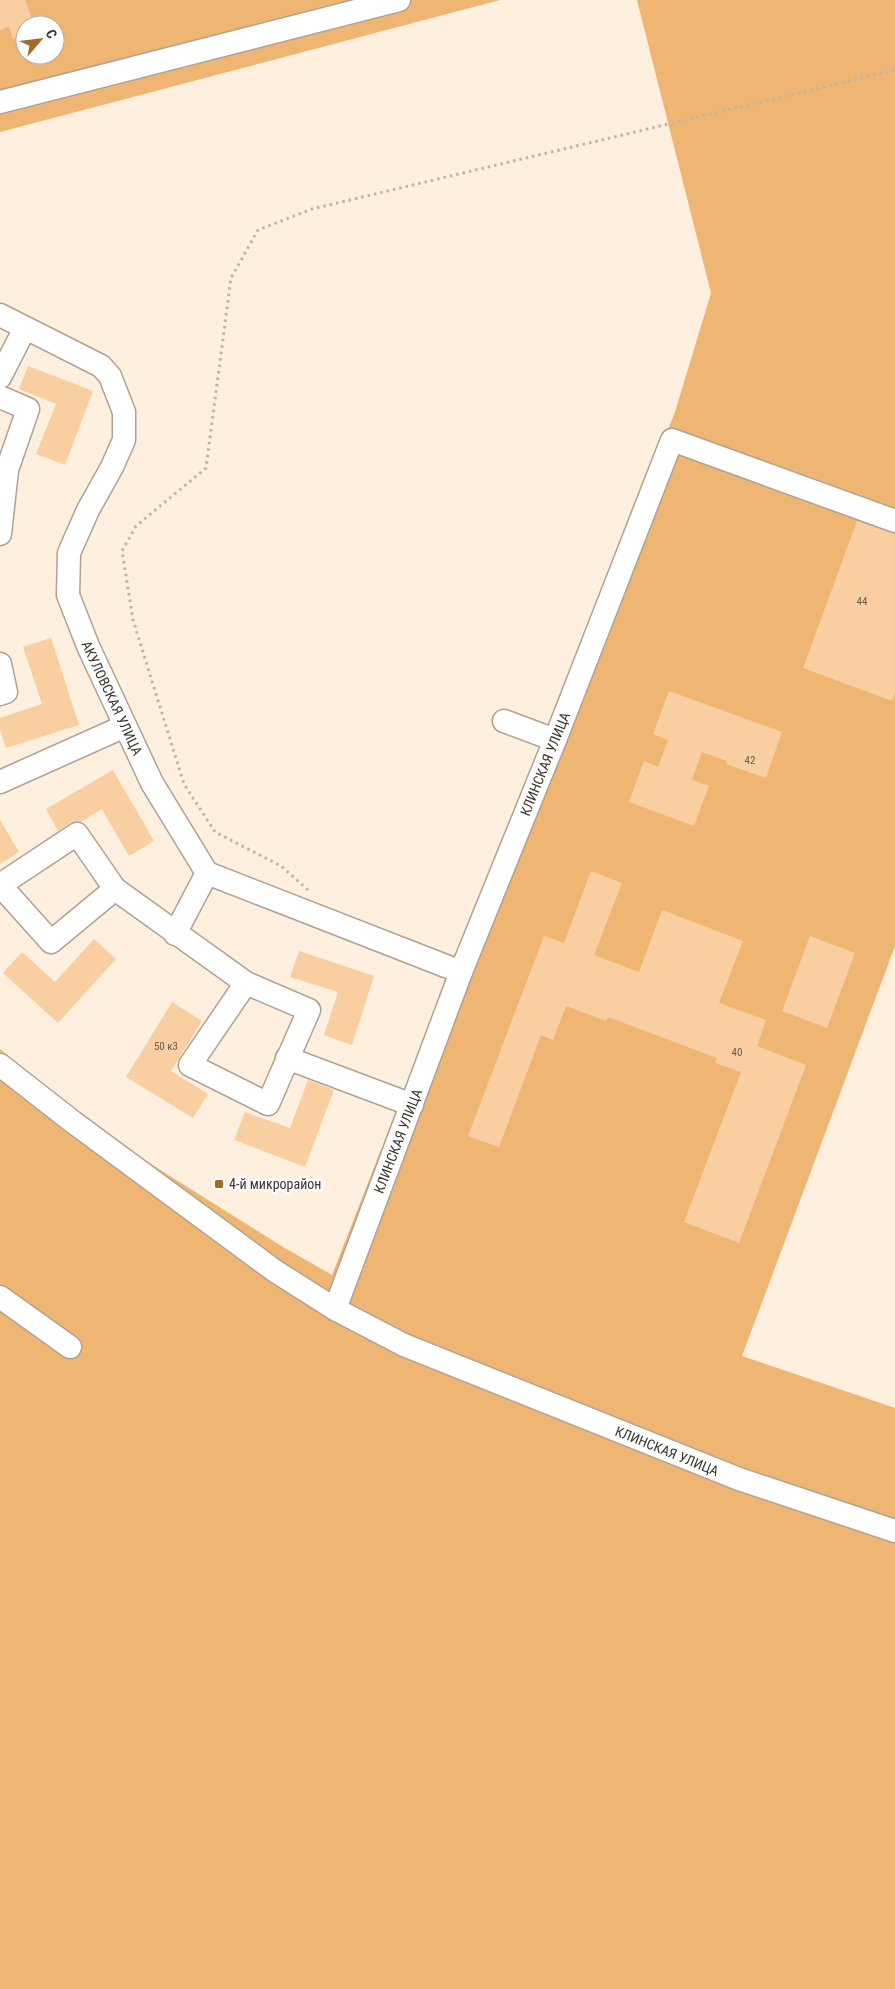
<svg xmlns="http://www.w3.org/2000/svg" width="895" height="1989" viewBox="0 0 895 1989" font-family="'Roboto Condensed',sans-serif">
<rect width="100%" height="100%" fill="#feefde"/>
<g fill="#efb572" fill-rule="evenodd">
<path d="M0,0H500L0,132ZM25,25H55V55H25Z"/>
<path d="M637,0H895V946L742,1356L895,1408V1989H0V1049L111,1139L283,1247L332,1275L496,856L675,412L711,293Z"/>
</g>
<g fill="#f9cfa1">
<path d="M0,0H25L34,25H25V35L13,39L9,27L0,30Z"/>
<path d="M28,366L93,391L65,465L36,454L56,404L19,389Z"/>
<path d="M857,521L895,534V693L892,701L803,668Z"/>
<path d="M51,638L79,725L6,748L0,729V718L42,704L23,647Z"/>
<path d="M669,691L782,732L766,778L726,764L727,761L702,752L692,780L709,786L694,826L629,802L644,761L658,767L668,740L653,734Z"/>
<path d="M113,770L154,841L129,856L102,809L81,822L70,823L58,831L46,809Z"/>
<path d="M0,820L19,852L0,864Z"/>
<path d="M591,871L622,883L594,955L639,972L662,910L743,941L719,1003L766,1020L757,1046L806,1065L739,1243L684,1222L741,1072L715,1063L717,1058L608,1017L606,1021L566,1006L553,1040L541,1035L499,1147L468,1136L544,936L564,943Z"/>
<path d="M810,936L855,953L827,1028L782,1011Z"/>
<path d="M94,939L116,959L58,1023L3,973L22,952L55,982Z"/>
<path d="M299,951L374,976L352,1045L324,1035L338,992L290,977Z"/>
<path d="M172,1002L202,1021L171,1071L208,1094L193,1118L126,1077Z"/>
<path d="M308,1080L334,1090L305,1167L234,1140L245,1112L290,1128Z"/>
</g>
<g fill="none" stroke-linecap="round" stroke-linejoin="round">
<g stroke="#b0a292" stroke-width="25">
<g id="minor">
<path d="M0,102L399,0"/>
<path d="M0,315L101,366L110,376L124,412V440L112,467L88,510L69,553L68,595L88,646L152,783L207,873L461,972"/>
<path d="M0,377L25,328"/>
<path d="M0,397L28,409L7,470L0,467"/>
<path d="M0,534L7,470"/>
<path d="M0,664L6,692L0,694"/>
<path d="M504,721L555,740"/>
<path d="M0,782L125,726"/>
<path d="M0,885L51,942L115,889L246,983L309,1010L268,1104L190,1065L246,983"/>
<path d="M0,885L77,834L115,889"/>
<path d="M175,934L207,873"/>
<path d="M287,1058L412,1105"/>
<path d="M0,1065L73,1122L275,1271L335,1309L404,1345L739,1479L895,1531"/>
<path d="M0,1297L70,1347"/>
<path d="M335,1309L461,972L555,740L672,440L895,521"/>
</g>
</g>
<path stroke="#c1b4a7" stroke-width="3" stroke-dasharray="2.5 4" stroke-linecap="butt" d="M308,890L281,866L215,832L184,784L133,620L122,551L136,526L206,468L231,278L258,230L312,209L895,70"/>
<use href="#minor" stroke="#fff" stroke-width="22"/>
</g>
<rect fill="#a16c25" stroke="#fff" stroke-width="2" x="214" y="1179" width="10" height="10" rx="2.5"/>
<g text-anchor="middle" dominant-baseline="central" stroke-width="5" stroke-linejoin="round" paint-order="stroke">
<g font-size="11" fill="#6a5c4b">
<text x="862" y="601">44</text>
<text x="750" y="760">42</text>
<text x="166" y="1046">50 к3</text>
<text x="737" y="1052">40</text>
</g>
<g font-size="14" fill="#3b352e" stroke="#fff">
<text transform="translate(112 698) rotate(65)">АКУЛОВСКАЯ УЛИЦА</text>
<text transform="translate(545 764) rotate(-68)">КЛИНСКАЯ УЛИЦА</text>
<text transform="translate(398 1141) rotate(-69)">КЛИНСКАЯ УЛИЦА</text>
<text transform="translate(667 1451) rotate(22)">КЛИНСКАЯ УЛИЦА</text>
</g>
<g font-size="14" fill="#3b352e" stroke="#fff" text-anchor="start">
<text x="229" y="1184">4-й микрорайон</text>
</g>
</g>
<g transform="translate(40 40) rotate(62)"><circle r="24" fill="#ffffff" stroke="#b1aeab"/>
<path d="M0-4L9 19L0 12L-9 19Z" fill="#a16c25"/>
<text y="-8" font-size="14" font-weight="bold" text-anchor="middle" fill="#3b352e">С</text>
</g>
</svg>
